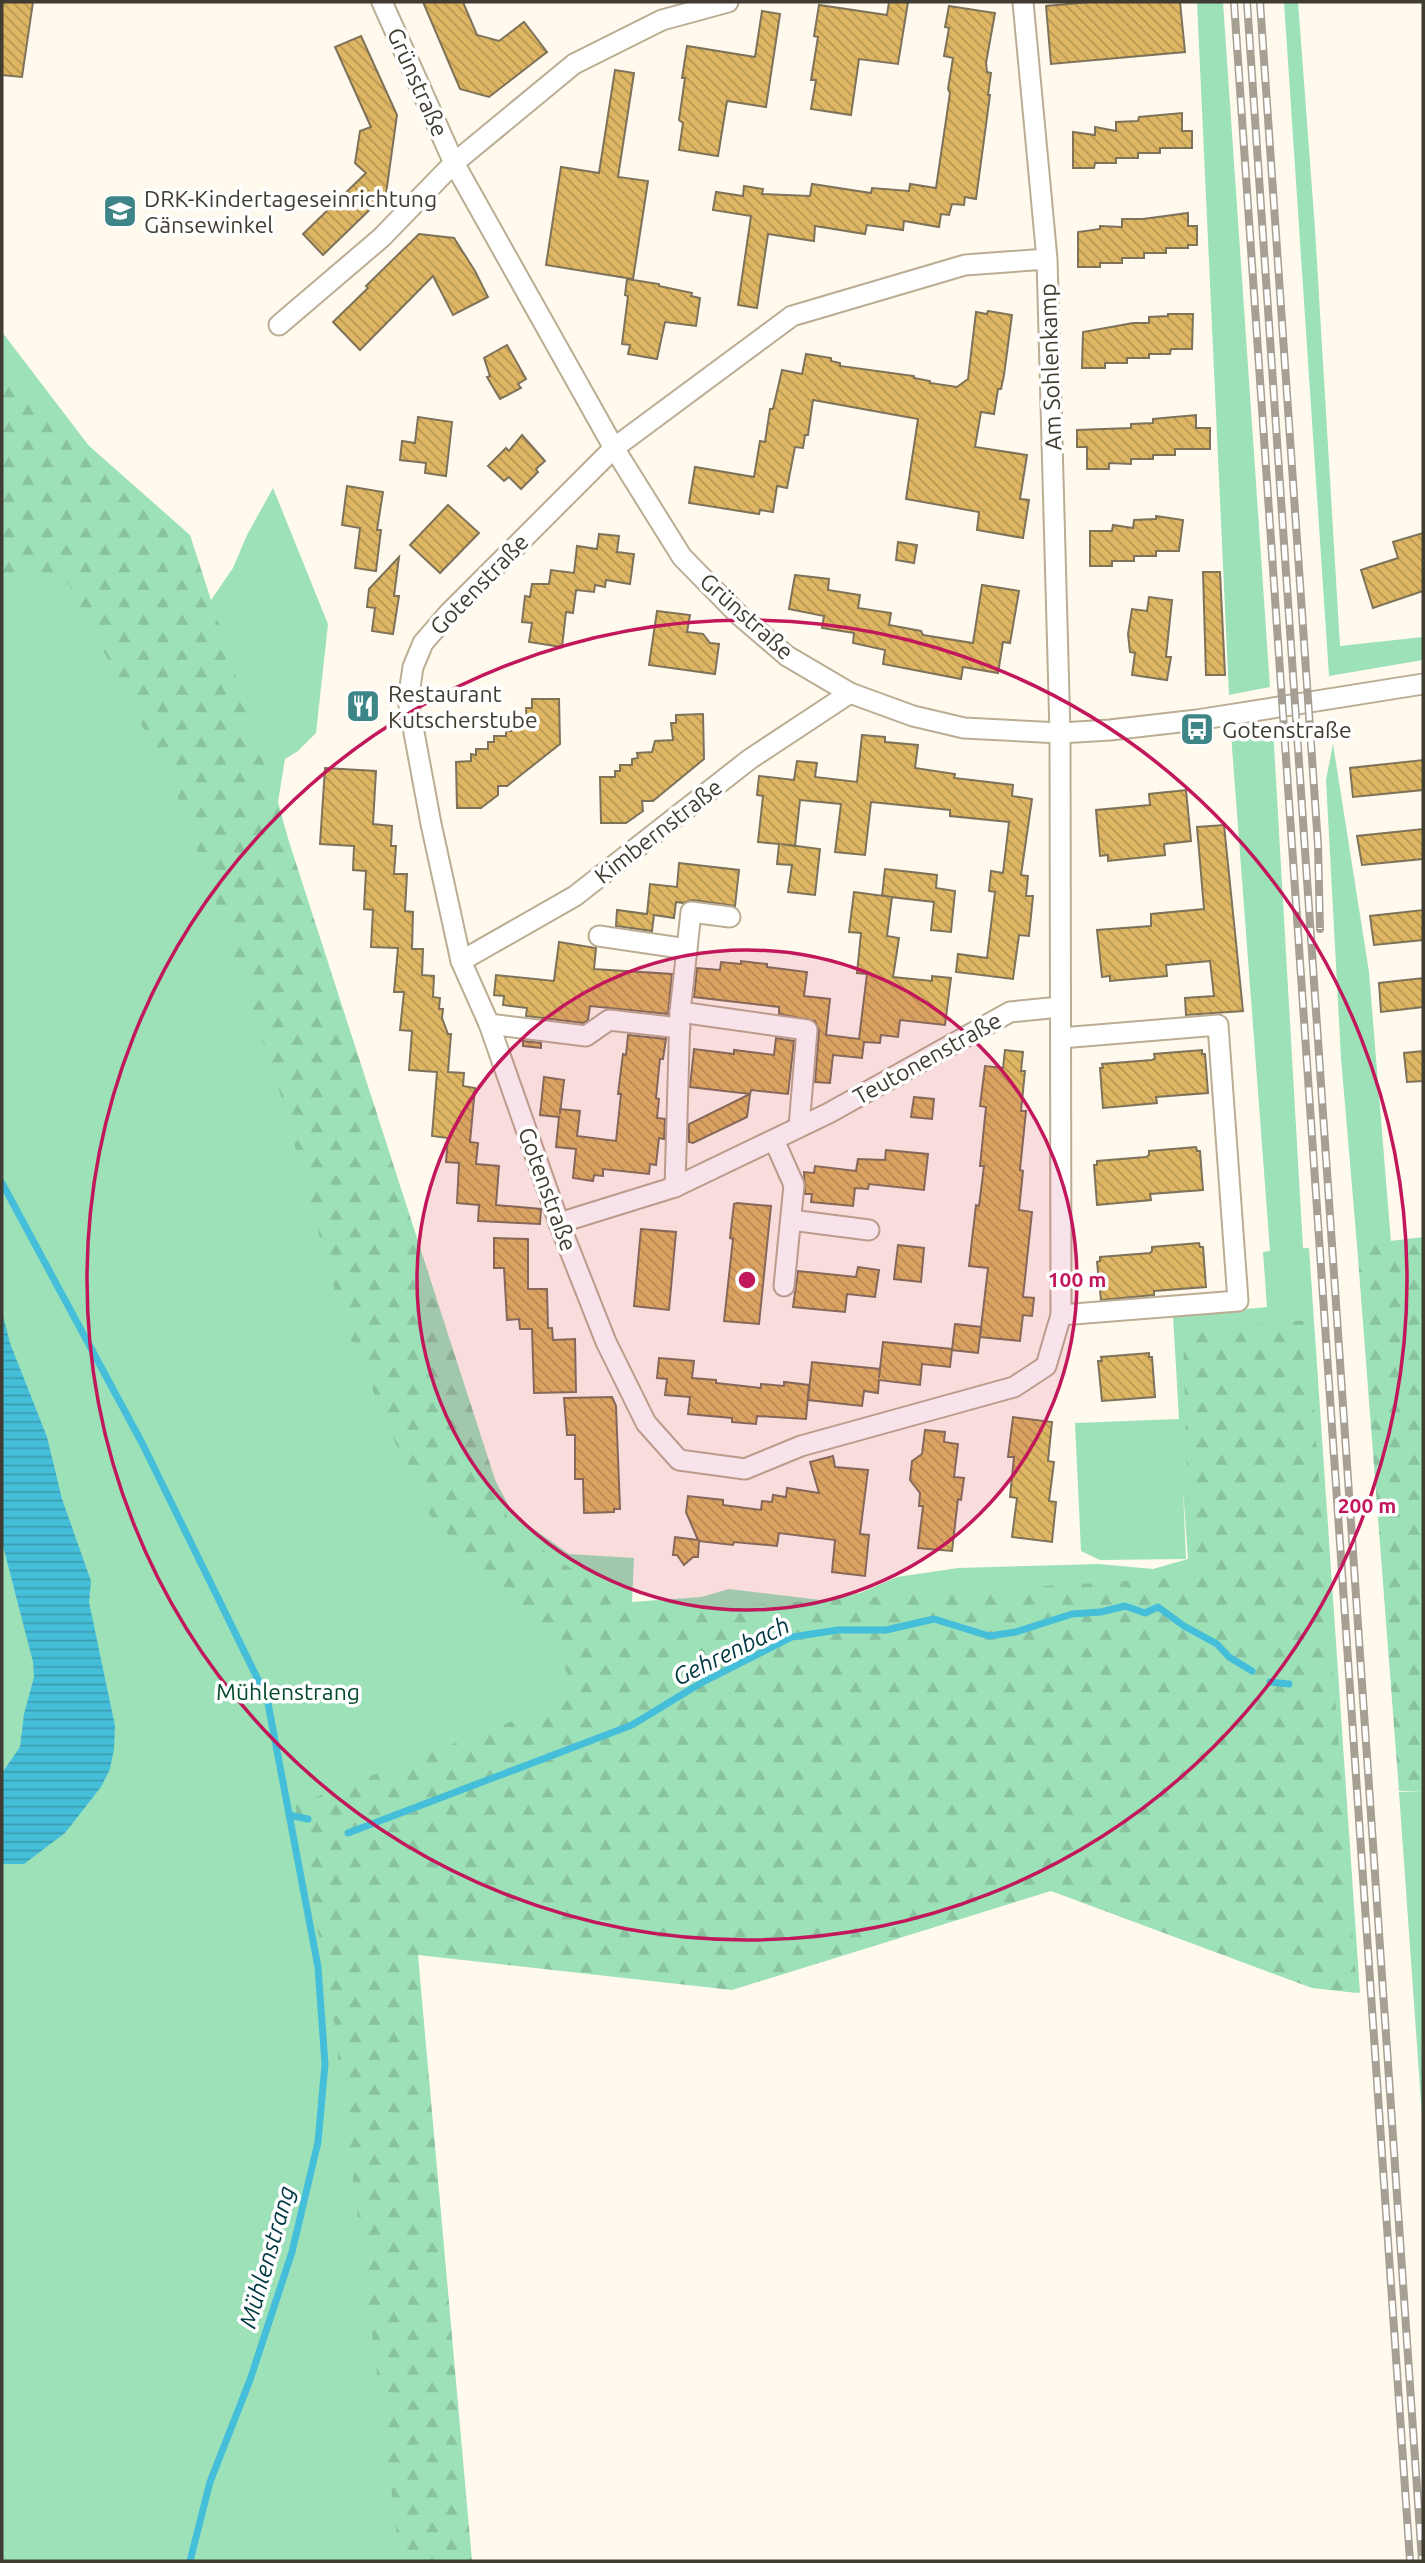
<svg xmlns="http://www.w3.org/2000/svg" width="1425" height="2563" viewBox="0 0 1425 2563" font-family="Ubuntu,sans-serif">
<defs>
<pattern id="forest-firs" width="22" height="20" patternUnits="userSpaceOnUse" patternTransform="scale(1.75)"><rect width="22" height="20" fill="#9de1b8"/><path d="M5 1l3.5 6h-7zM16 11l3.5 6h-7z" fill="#88c29f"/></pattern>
<pattern id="water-rules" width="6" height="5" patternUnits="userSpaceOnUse" patternTransform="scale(1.75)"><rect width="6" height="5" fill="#45bfd9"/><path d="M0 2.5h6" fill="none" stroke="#3b9cb1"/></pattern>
<pattern id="building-back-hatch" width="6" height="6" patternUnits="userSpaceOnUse" patternTransform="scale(1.75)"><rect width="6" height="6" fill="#dfb764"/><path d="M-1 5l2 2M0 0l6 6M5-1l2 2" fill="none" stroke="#b69653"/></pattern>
</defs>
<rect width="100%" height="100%" fill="#fff9ee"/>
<g fill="#9de1b8">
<path d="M1197,2H1223L1270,687L1229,695Z"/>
<path d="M1284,2H1298L1315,229L1340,646L1423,637V660L1329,676Z"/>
<path d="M2,332L209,603L233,568L247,535L273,488L328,624L316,733L298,751L285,759L278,802L345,1047L473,1440L514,1515L569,1554L634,1558L632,1602L701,1597L729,1589L821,1600L860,1593L897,1577L958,1568L1099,1564L1153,1569L1188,1559L1183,1490L1186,1559L1100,1560L1081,1551L1075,1423L1179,1419L1173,1316L1267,1307L1263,1252L1270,1251L1231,734L1273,727L1303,1248H1309L1360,1993L1329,1984L1095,1881L421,1948L405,1984L459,2561H2Z"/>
<path d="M1333,744L1369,972L1391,1242L1357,1245L1341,1058L1326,780Z"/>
<path d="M1423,1791V2130L1399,1792Z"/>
</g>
<g fill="url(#forest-firs)">
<path d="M2,369L190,535L511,1529L637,1612L1190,1577L1183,1332L1307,1320L1357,1993L1312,1988L1051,1891L732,1990L418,1955L472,2561H400L333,2016L295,1805L580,1695L549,1641L429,1514L415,1488L343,1321L280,1093L211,887L175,789L62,571L2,580Z"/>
<path d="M1423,1237V1791H1399L1357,1245Z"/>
</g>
<path fill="url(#water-rules)" d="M2,1312L10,1343L47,1437L62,1499L91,1581L89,1602L115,1726L114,1749L110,1769L101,1787L65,1833L24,1864H2V1773L20,1747L24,1714L34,1677L33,1662L2,1542Z"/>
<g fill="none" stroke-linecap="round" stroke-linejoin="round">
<g stroke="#45bfd9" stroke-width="7">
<path d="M2,1183L142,1443L267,1698L318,1967L325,2064L318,2142L292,2252L250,2380L210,2482L190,2561"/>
<path d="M1270,1682L1289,1684"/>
<path d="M289,1815L308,1819"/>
<path d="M348,1833L632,1725L701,1683L792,1637L838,1630H886L934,1619L989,1636L1016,1632L1072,1614L1101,1612L1125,1606L1145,1613L1158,1607L1184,1626L1217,1644L1229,1657L1252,1671"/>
</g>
</g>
<g fill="url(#building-back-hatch)" stroke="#7e7259" stroke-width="2">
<path d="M2,2H33L22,77L2,75Z"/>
<path d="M423,2H463L477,35L499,41L524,22L547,52L489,97L460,89Z"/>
<path d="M889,2H908L898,64L859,59L851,115L811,109L816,80H811L818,37L814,36L819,5L887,15Z"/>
<path d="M1090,2H1180L1185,52L1051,64L1046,6Z"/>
<path d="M949,6L995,13L986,63L987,72L991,73L988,95H990L976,199L965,197L964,205L952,204L949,215L941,214L939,227L904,221L903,230L867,225L865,234L815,226L814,241L768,234L757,308L738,305L751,216L713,210L716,192L743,196L744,186L763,189L762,194L810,196L812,184L871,193L872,188L909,191L910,184L936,188L950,93L948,89L953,58L944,56L949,28L945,27Z"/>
<path d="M762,11L780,14L766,107L727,101L718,156L679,150L683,123L679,120L685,78H682L687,46L755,57Z"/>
<path d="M361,36L397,115L386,194L323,255L303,234L366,173L355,163L360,131L371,127L335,47Z"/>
<path d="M615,70L634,73L618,177L648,181L633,279L546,265L561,167L599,173Z"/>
<path d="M1182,113V131H1192V148H1160V153H1138V158H1116V163H1095L1094,168H1073V132L1095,135V127L1116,131V122L1138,121L1139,117Z"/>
<path d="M1188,213V226H1197V245H1188V248H1166V253H1144V258H1122V263H1100V267H1078V232L1100,229V226L1122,227V219H1143Z"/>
<path d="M419,234L454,238L475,271L488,297L453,315L433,276L360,350L333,322L368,288L366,286Z"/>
<path d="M627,279L659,284V286L692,293L691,296L700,298L696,326L665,322L657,359L628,354L630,345L622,344L628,296L625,295Z"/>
<path d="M988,311L1012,315L1004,375L1001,389H998L994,414L981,412L975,447L1027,455L1020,499L1029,500L1023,538L977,530L979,512L906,499L918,419L813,400L808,435H805L803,448L795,447L787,488L777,486L773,512L760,510L759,514L689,503L695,467L754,477L760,441L765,442L770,409H773L782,370L802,374L806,354L831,358V361L840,363V366L914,376V378L930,381V383L957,387L968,379L976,312L987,314Z"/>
<path d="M1168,314H1193L1192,349H1171L1170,354H1149V358H1127V363H1105V368H1082L1083,332L1133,323H1149V317L1168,316Z"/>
<path d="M507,345L526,379L518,384L521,388L500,399L487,377L490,376L484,358Z"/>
<path d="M1196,415V428H1210V449H1175V455H1153V459H1131V464L1109,463V469H1087V447H1077V430L1131,428V424L1153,423V419Z"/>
<path d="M418,417L452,422L446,476L425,473L426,463L400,460L402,441L415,443Z"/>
<path d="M522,435L545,461L536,469L538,472L521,489L509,477L504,481L488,466L506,448L509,451Z"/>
<path d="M347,486L383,492L377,530H381L376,571L355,568L360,528L342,525Z"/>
<path d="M448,505L479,533L440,573L410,545Z"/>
<path d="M1156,516L1183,520L1179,551H1156V556H1134V561H1112V566H1090V531H1112L1113,525L1133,528L1134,520L1156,519Z"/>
<path d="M1423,533V591L1373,608L1361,570L1398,558L1393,542Z"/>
<path d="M599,534L619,536L617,552L634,554L630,584L606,580L605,587L595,585L594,592L576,590L573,613L566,612L562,647L529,642L532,623L522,622L525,596L530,597L532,584H549L551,570L574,573L577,546L597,549Z"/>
<path d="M898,542L917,545L914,563L896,560Z"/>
<path d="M399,557L394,596H399L393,634L372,631L375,608L367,607L369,589Z"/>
<path d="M1203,572H1220L1225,675H1206Z"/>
<path d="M795,575L829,579L828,590L860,595L858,608L891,613L889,625L921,631L923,635L973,643L982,585L1019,591L1010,643L1003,642L998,673L963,667L961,679L883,664L885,650L853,643L854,633L822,628L824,616L789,609Z"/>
<path d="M1149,597L1172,600L1166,657H1171L1167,680L1132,675L1135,653L1130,652L1128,634L1132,609L1147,611Z"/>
<path d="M657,611L690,615L687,632L703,634L710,643L719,644L715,674L649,665Z"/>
<path d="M532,699H559L560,744L507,786H498V795L481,808H457L456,762L471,761V754L476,755V749H488V742H494V736H506V731H511V724H527L526,708H532Z"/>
<path d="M703,714L704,759L653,801H642L643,811L626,823H601L600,777H615V771H620V765H632V759L638,758L637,753L652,752L655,741L673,740L671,723H676V715Z"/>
<path d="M862,735L885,737V742L918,745L915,768L955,774L954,778L1013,785L1012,796L1032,799L1021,875L1028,876L1026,896H1033L1029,936L1019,935L1013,979L956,972L958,954L987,958L995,892L989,891L991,871L1003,873L1009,822L950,816V810L871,802L865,855L835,852L841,804L800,800L795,846L781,844L820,849L815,895L788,892L792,865L777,864L779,844L758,842L763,796L757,795L759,776L794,780L797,761L817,763L815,777L857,782Z"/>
<path d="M1423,760V790L1353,797L1350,768Z"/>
<path d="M325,768L376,771L373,824L392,826L391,846H396L394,874H407L405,911L413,912L412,949H423L422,975L434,976L433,997L440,998L439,1009H443L442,1018L448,1034H451L448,1072L464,1073L463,1086L475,1088L470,1142L478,1143L476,1164L499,1166L496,1205L541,1209L540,1224L478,1221L479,1205L457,1203L459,1163L446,1162L448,1138L432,1136L437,1072L409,1070L412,1031L400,1030L404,992H394L398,948L371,947L373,910L364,909L366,871L353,870L354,846L320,844Z"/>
<path d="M1186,790L1191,841L1164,844L1165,855L1108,861V855L1100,856L1096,810L1150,805L1149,794Z"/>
<path d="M1224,825L1243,1011L1186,1015L1185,998L1214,996L1210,961L1166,965L1167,976L1110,981V976L1102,977L1097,930L1151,926V914L1204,909L1197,827Z"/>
<path d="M1423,829V859L1362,865L1357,836Z"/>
<path d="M679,863L739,870L735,906L693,900L683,903L676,902L674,918L654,915L652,931L616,926L617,910L647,914L650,884L677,887Z"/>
<path d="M885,869L937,875L936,888L955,891L951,932L931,930L934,902L882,896Z"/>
<path d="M854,892L892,897L887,936L899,938L893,977L932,981V976L951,978L945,1025L900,1020L898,1037L881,1035L880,1043L864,1042L862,1058L833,1055L830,1083L815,1082L819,1031L815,1021L779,1014V1007L694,997L697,968L720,970L721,962L741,964V961L767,964V967L807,972L804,996L830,999L826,1035L859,1039L867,974L857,973L861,933L849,932Z"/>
<path d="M1423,910V940L1374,945L1370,916Z"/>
<path d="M559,942L596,948L594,969L672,974L668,1014L590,1006L588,1020L583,1023L526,1016L527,1008L503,1005L504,996L494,995L496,975L554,981Z"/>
<path d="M1423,978V1007L1381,1012L1379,983Z"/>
<path d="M628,1035L666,1039L663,1059H660L656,1098L659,1099L657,1118L665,1119L664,1139L659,1138L656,1165L650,1164L649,1174L603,1169V1176L594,1175L593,1181L573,1178L576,1149L556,1147L559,1117L540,1115L544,1077L564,1080L560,1114V1109L580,1111L577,1136L616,1141L621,1094H618L623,1054L626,1055Z"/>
<path d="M776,1038L794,1041L788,1094L751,1090L750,1094L690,1087L694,1049L734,1054V1050L774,1055Z"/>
<path d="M523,1041L541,1043V1048L523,1046Z"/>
<path d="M1005,1050L1023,1052L1021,1071H1025L1021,1111H1026L1020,1170L1023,1171L1019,1210L1032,1212L1023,1297L1034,1298L1032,1316L1023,1315L1020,1341L980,1337L988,1268L969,1266L976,1205L979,1206L984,1166H980L986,1107L980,1106L985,1066L1003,1068Z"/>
<path d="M1202,1050V1054H1205L1208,1093L1156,1097L1157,1103L1103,1108L1100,1068H1103L1102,1064L1152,1060L1155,1058L1154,1054Z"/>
<path d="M1423,1051V1081L1407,1082L1404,1053Z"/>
<path d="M750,1094L747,1117L693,1143L689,1142V1124Z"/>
<path d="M914,1097L934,1099L932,1119L911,1117Z"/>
<path d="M1196,1147L1197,1151H1200L1203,1190L1150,1194L1151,1200L1097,1205L1094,1165H1097V1161L1146,1157L1149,1155V1151Z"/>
<path d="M886,1150L928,1154L924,1190L869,1184L868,1189L855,1188L853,1206L811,1202L812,1194H805L804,1172L814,1173L815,1166L856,1171L858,1159L885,1160Z"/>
<path d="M737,1203L771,1206L759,1324L724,1321L733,1239L730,1238L734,1204Z"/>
<path d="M641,1229L676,1232L669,1310L634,1306Z"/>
<path d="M494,1238L528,1239V1289H547L548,1328H552L553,1340L575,1339L576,1392L534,1393L532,1329H520L519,1319L507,1320L504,1268H494Z"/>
<path d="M1199,1243L1200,1247H1203L1206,1287L1154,1291V1295L1101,1300L1097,1262L1100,1261V1257L1150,1253L1152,1251V1247Z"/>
<path d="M898,1245L924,1248L921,1282L894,1279Z"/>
<path d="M858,1267L879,1270L875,1297L847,1294L845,1312L793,1307L798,1271L856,1277Z"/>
<path d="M955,1324L981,1327L978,1353L952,1350Z"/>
<path d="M883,1342L952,1349L950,1367L922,1364L920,1385L879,1380L878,1393L864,1391L862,1406L808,1400L812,1362L880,1369L879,1378Z"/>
<path d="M1149,1353V1357H1152L1155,1397L1102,1401L1098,1361H1102L1101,1357Z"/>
<path d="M659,1358L694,1361L692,1378L716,1380V1383L761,1388V1384L784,1386V1382L809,1385L806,1419L757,1416L756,1424L732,1422V1418L688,1414L690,1397L665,1395L667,1379L657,1378Z"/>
<path d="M612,1397L616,1406L620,1509H614V1512L584,1513L583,1479H575V1435H567L564,1398Z"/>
<path d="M1013,1417L1052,1422L1048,1461L1054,1462L1049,1501L1056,1502L1052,1542L1012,1537L1017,1498L1010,1497L1014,1457H1008Z"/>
<path d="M925,1430L945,1432L944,1442L958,1444L954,1477L964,1478L961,1500L958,1499L952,1551L918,1548L923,1506H919L920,1493L910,1480L912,1461L922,1454Z"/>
<path d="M833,1456L835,1467L868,1470L860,1534L869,1535L865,1576L832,1572L835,1540L779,1533L777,1546L734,1542L733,1545L699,1541L698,1557H693L684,1565L677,1555H673L675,1537L698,1540L686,1512L688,1496L723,1500V1505L761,1510L762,1501L772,1502L773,1495L786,1497L787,1488L819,1493L810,1462Z"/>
</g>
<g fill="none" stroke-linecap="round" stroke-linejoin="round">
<g stroke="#bbad93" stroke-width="23">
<g id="street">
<path d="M382,2L454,163L614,448L682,557L738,614L787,656L850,693L913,716L964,728L1060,733L1110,730L1197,720L1423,684"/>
<path d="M1023,2L1047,259L1060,733L1061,1315L1046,1366L1014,1387L801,1446L745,1469L679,1460L646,1423L606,1342L559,1223L489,1024L461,961L431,824L408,700L413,667L423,643L448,614L614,448L792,316L965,265L1047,259"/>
<path d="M279,325L381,238L454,163L574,64L662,20L728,2"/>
<path d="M599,936L687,949"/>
<path d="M461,961L575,896L750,759L850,693"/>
<path d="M680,1012L807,1030L799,1127"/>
<path d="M489,1024L586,1036L609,1020L680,1028"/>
<path d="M1061,1038L1218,1025L1238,1301L1061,1315"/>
<path d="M774,1140L794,1185L784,1286"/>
<path d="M675,1187L680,1012L691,912L730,917"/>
<path d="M791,1220L869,1230"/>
<path d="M559,1223L675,1187L829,1113L1010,1012L1060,1007"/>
</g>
</g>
<use href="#street" stroke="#fff" stroke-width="19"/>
<g stroke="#a59f94" stroke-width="8">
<g id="rail">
<path d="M1234,2L1410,2561"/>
<path d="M1247,2L1422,2561"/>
<path d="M1260,2L1318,845L1320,929"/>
</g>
</g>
<use href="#rail" stroke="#fff" stroke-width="5" stroke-dasharray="16" stroke-linecap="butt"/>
</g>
<circle cx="747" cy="1280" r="330" fill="#c2185b" fill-opacity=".12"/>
<g fill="none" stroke="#c2185b" stroke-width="3.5">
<circle cx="747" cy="1280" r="330"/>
<circle cx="747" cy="1280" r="660"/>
</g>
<defs>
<g id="school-square" transform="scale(1.75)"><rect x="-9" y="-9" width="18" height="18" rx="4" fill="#3d8587" stroke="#fff"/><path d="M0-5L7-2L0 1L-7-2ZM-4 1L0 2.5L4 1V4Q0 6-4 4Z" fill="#fff"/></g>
<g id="restaurant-square" transform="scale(1.75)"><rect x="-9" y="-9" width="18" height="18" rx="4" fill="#3d8587" stroke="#fff"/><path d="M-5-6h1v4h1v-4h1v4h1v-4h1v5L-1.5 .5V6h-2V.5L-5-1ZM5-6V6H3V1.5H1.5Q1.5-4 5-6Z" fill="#fff"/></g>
<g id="bus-square" transform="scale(1.75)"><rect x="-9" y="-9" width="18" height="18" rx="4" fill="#3d8587" stroke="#fff"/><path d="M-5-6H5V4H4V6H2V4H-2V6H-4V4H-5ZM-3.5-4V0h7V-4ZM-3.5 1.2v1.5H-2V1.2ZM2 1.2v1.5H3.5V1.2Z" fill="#fff"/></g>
</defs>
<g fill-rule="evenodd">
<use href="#school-square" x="120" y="211"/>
<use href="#restaurant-square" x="363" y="706"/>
<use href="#bus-square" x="1197" y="729"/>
</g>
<g text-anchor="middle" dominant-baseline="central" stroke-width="7" stroke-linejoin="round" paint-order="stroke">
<g font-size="23" fill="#413c31" stroke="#fff">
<text transform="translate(418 82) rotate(66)">Grünstraße</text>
<text transform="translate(1050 367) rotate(-92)">Am Sohlenkamp</text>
<text transform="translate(479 584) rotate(-46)">Gotenstraße</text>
<text transform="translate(747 616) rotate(42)">Grünstraße</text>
<text transform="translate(658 831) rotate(-38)">Kimbernstraße</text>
<text transform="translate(927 1058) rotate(-29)">Teutonenstraße</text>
<text transform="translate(548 1189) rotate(70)">Gotenstraße</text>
</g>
<g font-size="23" fill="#413c31" stroke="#fff" text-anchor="start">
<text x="144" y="198">DRK-Kindertageseinrichtung<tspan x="144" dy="26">Gänsewinkel</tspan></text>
<text x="388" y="693">Restaurant<tspan x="388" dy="26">Kutscherstube</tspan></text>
<text x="1222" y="729">Gotenstraße</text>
</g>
<g font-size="23" fill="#044c2d" stroke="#fff">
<text x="288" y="1691">Mühlenstrang</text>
</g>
<g font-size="24" font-style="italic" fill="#003843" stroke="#fff">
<text transform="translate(731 1651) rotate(-26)">Gehrenbach</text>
<text transform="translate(267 2257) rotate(-74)">Mühlenstrang</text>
</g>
</g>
<circle cx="747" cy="1280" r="10" fill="#c2185b" stroke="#fff" stroke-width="3.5"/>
<g font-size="21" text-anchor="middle" font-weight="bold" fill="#c2185b" stroke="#fff" stroke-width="7" stroke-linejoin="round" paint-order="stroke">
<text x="1077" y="1287">100 m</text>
<text x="1367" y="1513">200 m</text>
</g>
<rect width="1425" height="2563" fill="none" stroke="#413c31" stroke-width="7"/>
</svg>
